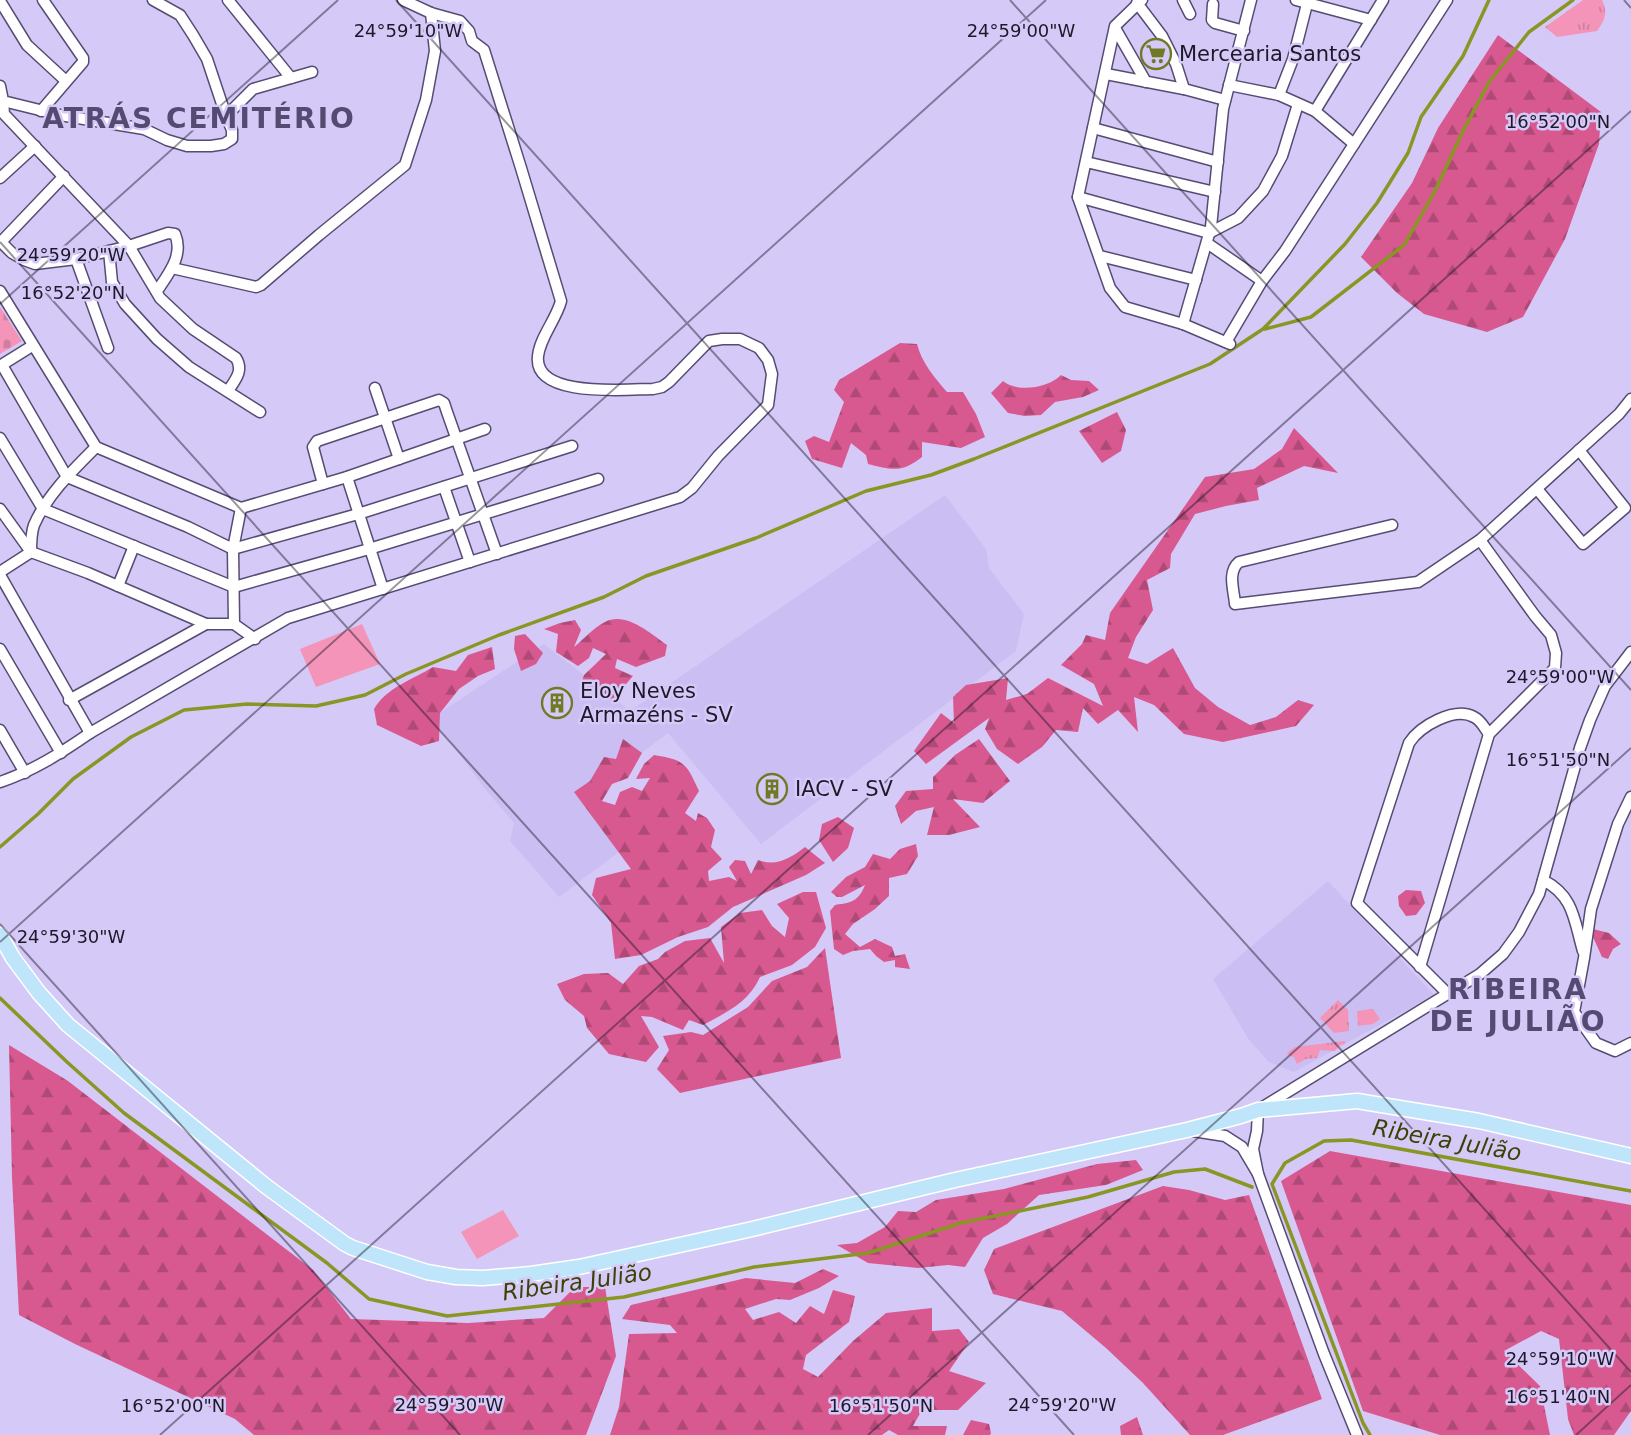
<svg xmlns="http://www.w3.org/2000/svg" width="1631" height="1435" viewBox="0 0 1631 1435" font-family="'DejaVu Sans',sans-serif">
<defs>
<pattern id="grass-tufts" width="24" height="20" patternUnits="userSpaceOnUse" patternTransform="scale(1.75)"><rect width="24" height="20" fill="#f394b8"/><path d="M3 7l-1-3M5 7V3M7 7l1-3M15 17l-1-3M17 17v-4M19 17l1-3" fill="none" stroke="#d07f9e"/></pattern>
<pattern id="forest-firs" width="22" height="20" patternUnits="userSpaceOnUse" patternTransform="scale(1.75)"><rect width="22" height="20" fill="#d85990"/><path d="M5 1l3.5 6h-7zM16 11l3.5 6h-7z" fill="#af4976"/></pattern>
<pattern id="cemetery-stones" width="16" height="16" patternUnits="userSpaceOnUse" patternTransform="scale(1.75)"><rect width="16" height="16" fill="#f394b8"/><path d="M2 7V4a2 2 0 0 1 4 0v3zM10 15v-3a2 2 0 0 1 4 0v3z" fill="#d07f9e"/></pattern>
</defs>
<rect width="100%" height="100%" fill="#d5c9f8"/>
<g fill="#cbbef3">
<path d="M945,495L986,549L989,568L1024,614L1016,651L761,844L668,733L585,796L624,848L559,897L510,841L514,823L486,790L432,718L544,644L630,711Z"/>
<path d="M1328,881L1434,995L1294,1072L1269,1062L1249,1040L1213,979Z"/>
</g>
<g fill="url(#grass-tufts)">
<path d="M1583,0H1602C1608,13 1605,20 1597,31L1557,37L1545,27Z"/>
<path d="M1338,1000L1348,1010L1349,1031L1334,1033L1320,1018Z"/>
<path d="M1373,1009L1380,1019L1373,1024L1358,1026L1357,1011Z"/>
<path d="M1345,1041V1044L1340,1045L1335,1051L1320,1050L1317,1058L1306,1059L1297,1064L1294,1057L1290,1056L1287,1053L1295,1047Z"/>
</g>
<g fill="url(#forest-firs)">
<path d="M1498,35L1601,112L1599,144L1565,239L1523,317L1487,332L1424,314L1397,293L1361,257L1412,183L1438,128Z"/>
<path d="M900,343L917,344C922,363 934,377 947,392H963L976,414L985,437L961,448L922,442V457C902,473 892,470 868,464L866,455L851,443L842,468L812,459L805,441L814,436L829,442L844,402L834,390L839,380Z"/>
<path d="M1061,375L1071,380L1089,381L1099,390L1083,397L1055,402L1041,415L1025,416L1008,413L991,393L1003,381C1017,393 1049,388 1061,375Z"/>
<path d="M1117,412L1126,430L1121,451L1102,463L1079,431Z"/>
<path d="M1294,428L1338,473L1304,466L1257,488L1259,500L1226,506L1195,514L1171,554L1170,568L1147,580L1153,610L1136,637L1128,658L1147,664L1173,648L1195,688L1218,707L1250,725L1276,717L1298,700L1314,705L1296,726L1223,742L1184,734L1154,705L1134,697L1138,732L1118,710L1098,724L1083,708L1078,732L1056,730L1042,747L1018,764L997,749L985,729L989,718L926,764L914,751L941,713L954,723L953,697L966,685L1008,678L1006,700L1027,694L1048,678L1103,706L1094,684L1061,665L1082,644L1086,635L1105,640L1110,613L1205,477L1254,469L1282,449Z"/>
<path d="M575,620L581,630L574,647C584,639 593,628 605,622C626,611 651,634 667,645L665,656L636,667L617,659L615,668L633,676L613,699L598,696L581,684L584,675L606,654L593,648L589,658L578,666L556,652L558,634L544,629L560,623Z"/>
<path d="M525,634L543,653L536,664L521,671L514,649L515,636Z"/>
<path d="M492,647L495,669L478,676L459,689L440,713L439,741L421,746L377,725L374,709C387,687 412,680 433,667L456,671L468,655Z"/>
<path d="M623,739L642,753L628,778L612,784L602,801L615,805L620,792L632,787L642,791L650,778L636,779L644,764L654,755C685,760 686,763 699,791L685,813L696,821L698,813L707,818L715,830L711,847L722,859L708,871L709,881L729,877L737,881L729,867L735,860L745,861L751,874L758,860C776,867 791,858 805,847L825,863L806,875L733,907L708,927L678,937L641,955L615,959L611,923L592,895L596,878L631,869L574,792L590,781L604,757L616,759Z"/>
<path d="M979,739L1010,781L983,803L953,799L980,827L949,835H927L934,807L916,811L901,824L895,806L906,791L933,789V777L955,755Z"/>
<path d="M838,817L854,828L848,848L833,862L819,840L822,824Z"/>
<path d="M916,844L918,856L907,874L889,878V896L875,909L853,924L845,934L860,947L875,939L892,947L895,956L905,954L910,969L895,967V960L884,962L876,956L870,949L853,951L843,955L834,949L830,911L835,905C851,903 859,901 865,885L842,897H837L831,892L846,877L865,867L873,854L890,859L900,849Z"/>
<path d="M1406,890L1421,891L1425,903L1416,915L1406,916L1399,906L1398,896Z"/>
<path d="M803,892H816L826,928L815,947L792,965L760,977C748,1003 727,1012 703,1025L689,1020L683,1030L652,1017L641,1016L659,1047L646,1062L609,1054L587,1028L584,1016L565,1000L557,984L584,974L608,973L623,984L639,966L658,959L665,952L685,941L710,938L724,963L721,927L740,913L762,910L772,926L785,937L789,918L777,904Z"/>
<path d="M1593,929L1609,933L1621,944L1613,949L1608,959L1602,957L1593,937Z"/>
<path d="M825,948L841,1058L680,1093L657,1069L669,1050L663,1036L691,1032L703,1035L748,1007L772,981L807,967Z"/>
<path d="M9,1045L68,1081L313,1270L351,1319L468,1323L544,1318L575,1287H605L616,1356L586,1435H254L235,1419L75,1344L19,1315L12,1177Z"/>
<path d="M1330,1151L1631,1205V1411L1614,1435H1574L1568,1419L1559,1339L1541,1331L1504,1351L1540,1386L1550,1435H1440L1363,1411L1281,1181Z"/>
<path d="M1136,1160L1143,1170L1106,1185L1039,1195L1007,1224L983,1238L965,1267L948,1265L918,1268L868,1263L837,1245L857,1243L885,1227L898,1211L916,1212L936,1200L1004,1189L1097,1164Z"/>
<path d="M1163,1186L1189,1190L1225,1200L1249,1195L1322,1399L1223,1435H1190L1143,1383L1106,1348L1062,1311L993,1294L984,1270L994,1249Z"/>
<path d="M823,1269L839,1276L819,1288L790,1300L776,1299L745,1309L753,1320L779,1312L796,1323L810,1306L824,1314L833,1290L855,1296L849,1322L806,1355L803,1369L818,1377L853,1341L886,1313L932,1308V1331L959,1329L969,1342L949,1371L986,1383L958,1410H922L913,1426H947L945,1435H898L889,1430L882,1435H610L619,1407L629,1334L677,1333L670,1325L622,1319L631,1305L746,1278L795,1283Z"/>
<path d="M1137,1417L1143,1435H1121L1120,1426Z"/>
<path d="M971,1420L989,1424L991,1433L990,1435H963Z"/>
</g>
<path fill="url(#cemetery-stones)" d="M0,307L22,341L0,354Z"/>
<g fill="#f394b8">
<path d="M362,624L380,664L316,687L300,649Z"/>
<path d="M503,1210L519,1236L477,1259L461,1232Z"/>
</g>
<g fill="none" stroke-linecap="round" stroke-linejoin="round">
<g stroke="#899623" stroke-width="3.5">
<path d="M1265,329L1311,317L1404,245L1434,193L1461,135L1489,82L1529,32L1573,0"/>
<path d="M0,847L38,814L73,779L131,737L184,710L247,704L316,706L365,695L406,674L499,635L604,597L646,576L756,538L866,491L931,475L974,459L1210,364L1263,329L1345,244L1377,203L1408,153L1421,117L1463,56L1489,0"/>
<path d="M0,998L67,1062L124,1113L327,1263L369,1299L447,1316L624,1297L754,1267L868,1253L961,1223L1088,1197L1174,1172L1205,1169L1252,1187"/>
<path d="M1370,1435L1363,1423L1272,1184L1285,1163L1324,1141L1351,1140L1631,1191"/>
</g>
<g stroke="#564c73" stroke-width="13">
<g id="minor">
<path d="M228,0L291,78"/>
<path d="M1142,0L1115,26L1078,197L1110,288L1125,307L1183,324L1230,344"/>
<path d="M1183,0L1190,14"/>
<path d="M1296,0L1371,20"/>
<path d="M0,1L27,45L66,81"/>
<path d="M1137,3L1162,36L1176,64L1184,89"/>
<path d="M1213,4L1212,20L1215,23L1244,31"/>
<path d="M1115,28L1146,82"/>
<path d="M1106,74L1184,89L1225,100"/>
<path d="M1229,85L1279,95L1315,111L1383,0"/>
<path d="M0,86L3,101L60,115L144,129L167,140L187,146H211L224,144L232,139V130L226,116L207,59L193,35L180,15L153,0"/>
<path d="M1279,95L1293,59L1308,0"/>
<path d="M0,102L3,101L4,114L129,246L168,233L175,234C184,255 169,273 157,291"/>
<path d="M41,111L83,62V58L43,0"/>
<path d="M1315,111L1354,144"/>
<path d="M226,116L253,89L312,72"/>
<path d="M1093,128L1218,162"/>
<path d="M1086,162L1215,192"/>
<path d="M0,178L35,146"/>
<path d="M1078,197L1209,233L1238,218L1263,191L1282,156L1298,104"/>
<path d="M0,241L12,253L24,260L35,264L76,259L129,246L160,298L193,329L236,358C244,371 235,380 228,391"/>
<path d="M1,242L64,176"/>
<path d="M1207,243L1262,281"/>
<path d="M109,251L112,282L125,304L157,339L189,367L260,412"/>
<path d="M1100,256L1196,280"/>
<path d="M76,259L108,348"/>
<path d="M172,268L256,287L261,285L319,235L405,165L426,100L435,51L431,13"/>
<path d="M0,291L96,447L241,508L347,477L485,429"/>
<path d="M1183,324L1211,227L1223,109L1251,0"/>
<path d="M1226,342L1262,281L1285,251L1447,0"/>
<path d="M2,365L67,477L188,527L233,549L358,514L572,446"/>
<path d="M0,366L32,346"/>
<path d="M375,388L399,459"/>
<path d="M0,438L43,509L234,587L369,549L598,479"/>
<path d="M347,477L383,589"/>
<path d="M323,484L313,447L317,441L439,400L444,403L447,412L497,554"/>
<path d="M444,487L470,562"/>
<path d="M1537,489L1583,544L1625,508L1579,450"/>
<path d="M241,508L233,549L234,624L255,639"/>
<path d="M0,509L31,552L88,573L206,624H234"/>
<path d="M1392,525L1239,562C1227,572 1234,590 1235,604L1418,582L1480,540L1619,414L1631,399"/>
<path d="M0,572L31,552C31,544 31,533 34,525C47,495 73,470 96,447"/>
<path d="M0,575L90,733"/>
<path d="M118,586L134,546"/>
<path d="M0,649L61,753"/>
<path d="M69,700L206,624"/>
<path d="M0,730L25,773"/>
<path d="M0,782C33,771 61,753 90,733L288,618L680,497L692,488L718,456L768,405L772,374L768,360L759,348L740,339H722L709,341L669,382L662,387L653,389C628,389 533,399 538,356C540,337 556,320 561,301L521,168L484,50L472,41L469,31L460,21L431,13L403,0"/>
<path d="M1631,797L1618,824L1591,909L1584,958L1574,1012L1596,1043L1615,1051L1631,1043"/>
<path d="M1543,880C1574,896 1574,920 1583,951"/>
<path d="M1420,967L1489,734L1555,668L1556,653L1551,635L1535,616L1480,540"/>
<path d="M1448,994L1357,903L1409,743C1420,726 1455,706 1474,717C1481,720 1485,729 1489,734"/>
<path d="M1193,1131L1225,1136L1242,1147L1258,1174L1324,1354L1357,1435"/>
<path d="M1258,1174L1253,1149L1257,1131L1258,1110L1480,974L1503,954L1519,932L1539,894L1580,748L1590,720L1605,686L1631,652"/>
</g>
</g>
<g stroke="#fff" stroke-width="17">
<path id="major" d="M0,935L13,958L39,993L68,1025L267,1187L345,1244L353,1248L427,1272L456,1277L483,1278L531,1274L579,1267L748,1230L955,1180L1187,1130L1241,1116L1258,1110L1357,1101L1479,1121L1631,1156"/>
</g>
<use href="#minor" stroke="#fff" stroke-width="10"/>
<use href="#major" stroke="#bfe5fb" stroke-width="14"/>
</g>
<path fill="none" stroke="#1d1929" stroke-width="2" stroke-opacity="0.45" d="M396,0L1631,1372M1010,0L1631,690M1624,0L1631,8M0,242L1074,1435M0,304L338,0M0,924L460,1435M0,942L1046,0M160,1435L1631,111M868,1435L1631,748M1576,1435L1631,1385"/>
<defs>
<g id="supermarket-ring" transform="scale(1.575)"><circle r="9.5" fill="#d5c9f8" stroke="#6f7a25" stroke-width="1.5"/><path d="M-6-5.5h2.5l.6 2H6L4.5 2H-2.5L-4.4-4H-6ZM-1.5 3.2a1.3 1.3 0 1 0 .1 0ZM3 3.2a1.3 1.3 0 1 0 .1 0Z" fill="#6f7a25"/></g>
<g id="building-ring" transform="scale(1.575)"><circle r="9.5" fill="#d5c9f8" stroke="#6f7a25" stroke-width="1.5"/><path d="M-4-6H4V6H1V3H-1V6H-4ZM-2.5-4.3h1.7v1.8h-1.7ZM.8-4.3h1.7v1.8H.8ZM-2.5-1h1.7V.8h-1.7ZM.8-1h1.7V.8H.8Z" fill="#6f7a25"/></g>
</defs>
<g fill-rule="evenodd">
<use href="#supermarket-ring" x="1156" y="54"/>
<use href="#building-ring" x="557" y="703"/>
<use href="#building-ring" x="772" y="789"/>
</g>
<g text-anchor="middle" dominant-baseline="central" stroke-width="5" stroke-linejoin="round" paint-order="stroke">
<g font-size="21" fill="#1d1929" stroke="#d5c9f8" text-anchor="start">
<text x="1179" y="54">Mercearia Santos</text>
<text x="580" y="691">Eloy Neves<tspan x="580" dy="24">Armazéns - SV</tspan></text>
<text x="795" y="789">IACV - SV</text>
</g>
<g font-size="23" font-style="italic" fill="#3c4205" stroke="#d5c9f8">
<text transform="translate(1447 1140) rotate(10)">Ribeira Julião</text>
<text transform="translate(577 1282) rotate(-8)">Ribeira Julião</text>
</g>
<g font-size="28" font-weight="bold" letter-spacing="2" fill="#554a72" stroke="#d5c9f8">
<text x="199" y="118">ATRÁS CEMITÉRIO</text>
<text x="1518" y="989">RIBEIRA<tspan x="1518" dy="32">DE JULIÃO</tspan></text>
</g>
</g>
<g font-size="18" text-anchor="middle" fill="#1d1929" stroke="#d5c9f8" stroke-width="5" stroke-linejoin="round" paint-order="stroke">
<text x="1021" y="37">24°59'00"W</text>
<text x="408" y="37">24°59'10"W</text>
<text x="1558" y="128">16°52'00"N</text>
<text x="71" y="261">24°59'20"W</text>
<text x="73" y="299">16°52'20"N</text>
<text x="1560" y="683">24°59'00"W</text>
<text x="1558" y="766">16°51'50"N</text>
<text x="71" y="943">24°59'30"W</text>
<text x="1560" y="1365">24°59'10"W</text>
<text x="1558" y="1403">16°51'40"N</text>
<text x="449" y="1411">24°59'30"W</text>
<text x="1062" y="1411">24°59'20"W</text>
<text x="173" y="1412">16°52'00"N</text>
<text x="881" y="1412">16°51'50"N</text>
</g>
</svg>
